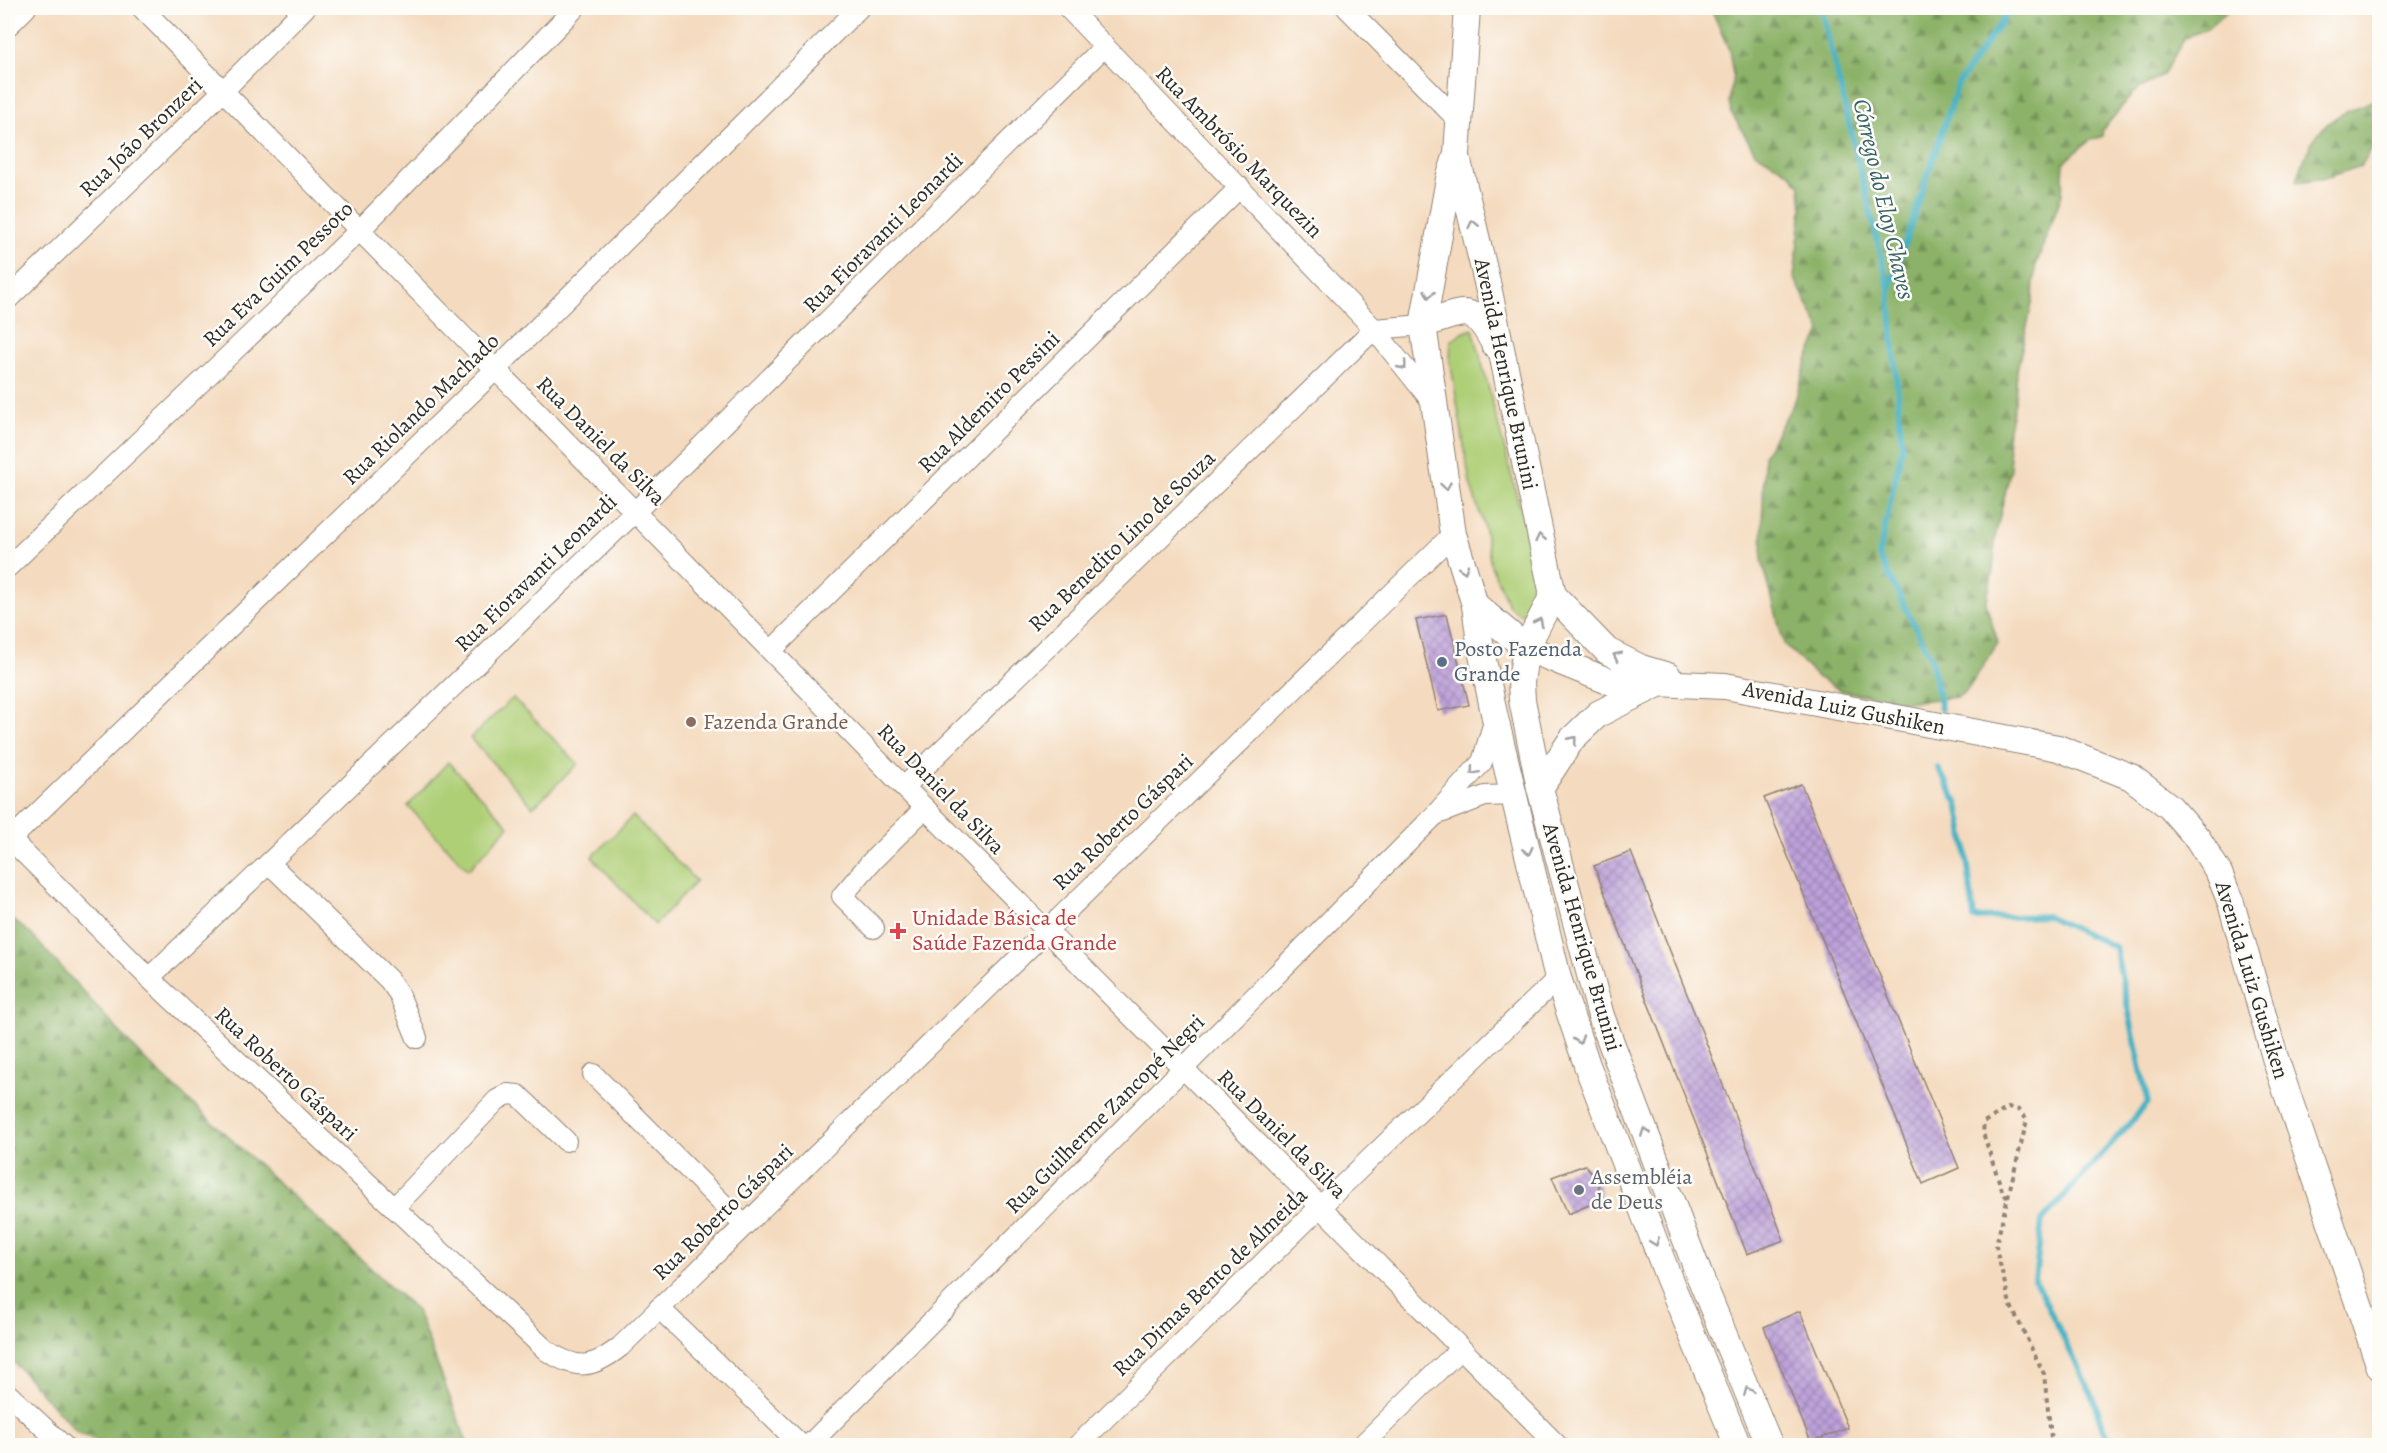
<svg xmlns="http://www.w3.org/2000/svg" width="2387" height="1453" viewBox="0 0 2387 1453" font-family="Alegreya,serif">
<defs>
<pattern id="forest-firs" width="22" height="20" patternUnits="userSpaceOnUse" patternTransform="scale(1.5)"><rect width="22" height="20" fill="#8bb268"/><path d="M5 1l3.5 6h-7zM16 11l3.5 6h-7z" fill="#729156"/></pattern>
<pattern id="building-cross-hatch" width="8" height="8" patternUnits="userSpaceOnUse" patternTransform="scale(1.5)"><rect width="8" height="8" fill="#bda1da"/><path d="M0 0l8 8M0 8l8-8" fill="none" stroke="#9a83b1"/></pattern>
</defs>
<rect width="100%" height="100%" fill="#fdfcf7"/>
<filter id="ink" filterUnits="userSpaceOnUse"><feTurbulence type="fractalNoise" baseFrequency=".0167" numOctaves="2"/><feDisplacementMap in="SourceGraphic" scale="12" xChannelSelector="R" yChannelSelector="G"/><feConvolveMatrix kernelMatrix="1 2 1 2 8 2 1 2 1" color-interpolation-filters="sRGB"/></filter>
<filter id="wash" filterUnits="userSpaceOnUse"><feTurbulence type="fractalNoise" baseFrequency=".008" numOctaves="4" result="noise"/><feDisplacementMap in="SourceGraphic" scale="24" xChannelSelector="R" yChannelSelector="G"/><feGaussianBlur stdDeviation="1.35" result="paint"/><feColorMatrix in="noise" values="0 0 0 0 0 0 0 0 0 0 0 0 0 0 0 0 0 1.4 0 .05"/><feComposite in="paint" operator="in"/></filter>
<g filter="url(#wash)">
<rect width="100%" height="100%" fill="#f4dabe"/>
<g fill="url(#forest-firs)" stroke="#5b6e4a" stroke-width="1.5">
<path d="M1711,8H2231L2207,29L2185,37L2164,74L2133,93L2102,131L2103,136L2089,141L2064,162L2062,194L2035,268L2033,300L2017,370L2015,402L2007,437L2011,468L1995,537L1993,570L1986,604L1998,643L1968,689L1958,697L1905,702L1842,691L1817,677L1784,644L1762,560L1764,455L1795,401L1807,360L1821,331L1794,277L1802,209L1800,186L1791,174L1755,152L1732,114L1729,103L1733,75L1729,50Z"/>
<path d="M2379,96V138L2361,166L2326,178L2296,182C2306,151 2315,126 2346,112C2357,107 2371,103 2379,96Z"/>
<path d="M8,916L31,934L144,1059L417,1311L468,1445H105L77,1432L8,1356Z"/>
</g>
<g fill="#afcf77" stroke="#6d7d51" stroke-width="1.5">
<path d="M1473,329L1541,587L1539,608L1528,614L1518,613L1509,606L1491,566L1484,526L1470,483L1450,359L1451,341L1462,333Z"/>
<path d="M513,698L578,764L533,807L470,738Z"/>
<path d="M448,762L509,826L468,870L408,806Z"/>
<path d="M633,816L696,881L655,925L592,857Z"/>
</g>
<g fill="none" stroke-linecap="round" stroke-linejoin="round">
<g stroke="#44b1c2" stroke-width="6">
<path d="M1821,8L1889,288L1902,447L1879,556L1931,658L1941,709"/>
<path d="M1890,288L1958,84L2011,8"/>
<path d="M1938,768L1958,804L1965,841L1974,918L2047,916L2115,947L2148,1103L2042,1221L2035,1281L2093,1397L2110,1446"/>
</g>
</g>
<g id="blocks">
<g fill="url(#building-cross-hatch)">
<path d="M1447,614L1469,705L1438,711L1416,620Z"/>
<path d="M1801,784L1959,1168L1923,1184L1764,798Z"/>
<path d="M1631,852L1784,1240L1747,1254L1594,866Z"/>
<path d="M1585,1165L1598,1181L1601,1200L1568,1214L1552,1177Z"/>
<path d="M1800,1311L1848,1428L1811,1442L1764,1327Z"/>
</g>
</g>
</g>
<g filter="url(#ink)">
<use href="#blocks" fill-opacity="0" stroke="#908274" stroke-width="1.5"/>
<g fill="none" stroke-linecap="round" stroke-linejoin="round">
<g stroke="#908274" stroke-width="22">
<g id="minor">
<path d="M142,8L904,787L1558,1446"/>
<path d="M1068,8L1374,329L1433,403"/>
<path d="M1347,8L1459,121"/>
<path d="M8,26L26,8"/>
<path d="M8,299L223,91L305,8"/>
<path d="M1374,329L1423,325"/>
<path d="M8,567L360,230L575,8"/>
<path d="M772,650L1240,187"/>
<path d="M904,787L1374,329"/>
<path d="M1438,814L1485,796L1514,795"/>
<path d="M8,837L149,978L547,1351C577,1370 592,1369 620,1347L1453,534"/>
<path d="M10,840L496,369L859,8"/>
<path d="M269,863L389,980L399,994L417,1038"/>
<path d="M874,928L842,896L872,861L925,808"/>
<path d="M149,978L636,511L1105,46"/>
<path d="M593,1074L744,1225"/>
<path d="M394,1208L497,1100L508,1094L518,1095L566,1141"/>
<path d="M659,1308L802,1446"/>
<path d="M8,1394L64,1446"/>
<path d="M808,1446L1435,815L1482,762L1495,718"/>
<path d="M1077,1446L1321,1206L1558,978"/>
<path d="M1361,1446L1460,1349"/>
</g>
</g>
<g stroke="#908274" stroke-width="28">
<g id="major">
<path d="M1467,8L1457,154L1449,179L1423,325L1453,534L1475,605L1481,650L1495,718L1558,978L1587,1065L1669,1279L1738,1446"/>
<path d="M1457,157L1487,282L1553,595"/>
<path d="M1423,325C1465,311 1472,301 1495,345"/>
<path d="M1553,595L1526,648L1521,682L1522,700L1540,788L1601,1016L1700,1277L1770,1446"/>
<path d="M1553,595L1607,651L1641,668L1668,676"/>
<path d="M1475,605L1526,648L1608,681L1725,686L2058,748L2131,777L2170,807L2198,839L2219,873L2231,903L2276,1061L2380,1367"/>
<path d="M1540,788L1572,739L1598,714L1658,684"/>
</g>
</g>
<path stroke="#908274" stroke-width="4" stroke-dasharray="4.5 4.5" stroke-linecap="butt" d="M2007,1198L2002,1190L1983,1133L1984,1122L2008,1108L2019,1110L2027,1120L1996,1245L1997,1252L2010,1304L2044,1374L2052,1446"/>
<use href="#minor" stroke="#fff" stroke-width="20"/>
<use href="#major" stroke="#fff" stroke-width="26"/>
</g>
<defs><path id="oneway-chevron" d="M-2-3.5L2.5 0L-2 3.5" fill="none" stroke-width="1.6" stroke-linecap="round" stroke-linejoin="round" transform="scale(1.5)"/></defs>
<g stroke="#a0a0a0">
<use href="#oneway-chevron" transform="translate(1473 224) rotate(-103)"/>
<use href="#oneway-chevron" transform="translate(1429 294) rotate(101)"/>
<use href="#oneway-chevron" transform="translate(1403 366) rotate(51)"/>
<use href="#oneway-chevron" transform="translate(1446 486) rotate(81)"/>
<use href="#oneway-chevron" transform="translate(1540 538) rotate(-103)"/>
<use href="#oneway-chevron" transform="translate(1464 569) rotate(72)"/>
<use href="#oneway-chevron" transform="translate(1539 622) rotate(-63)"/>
<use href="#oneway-chevron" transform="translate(1617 656) rotate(-154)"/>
<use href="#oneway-chevron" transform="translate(1573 740) rotate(-50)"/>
<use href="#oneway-chevron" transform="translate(1474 771) rotate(131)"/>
<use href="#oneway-chevron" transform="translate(1528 851) rotate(77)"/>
<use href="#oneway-chevron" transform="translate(1579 1040) rotate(71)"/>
<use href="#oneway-chevron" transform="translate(1645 1132) rotate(-111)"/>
<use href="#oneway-chevron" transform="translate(1655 1242) rotate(69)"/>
<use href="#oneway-chevron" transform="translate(1748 1391) rotate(-112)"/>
</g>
</g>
<circle fill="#5c6f8a" stroke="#fdfcf7" stroke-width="2" cx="1442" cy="662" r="6"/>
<circle fill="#8d6e63" stroke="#fdfcf7" stroke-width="2" cx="691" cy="722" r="6"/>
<path fill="#e0444e" stroke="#fdfcf7" stroke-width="2" d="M895 922h6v6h6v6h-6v6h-6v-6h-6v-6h6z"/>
<circle fill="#6b7280" stroke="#fdfcf7" stroke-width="2" cx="1579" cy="1190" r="6"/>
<g text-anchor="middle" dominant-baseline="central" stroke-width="5" stroke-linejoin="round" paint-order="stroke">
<g font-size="22" fill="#2b2b2b" stroke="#fdfcf7">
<text transform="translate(141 137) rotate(-44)">Rua João Bronzeri</text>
<text transform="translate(1239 152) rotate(46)">Rua Ambrósio Marquezin</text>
<text transform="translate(883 233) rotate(-45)">Rua Fioravanti Leonardi</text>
<text transform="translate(278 274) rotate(-44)">Rua Eva Guim Pessoto</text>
<text transform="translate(1506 374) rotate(78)">Avenida Henrique Brunini</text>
<text transform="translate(989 402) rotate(-45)">Rua Aldemiro Pessini</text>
<text transform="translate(421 409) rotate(-44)">Rua Riolando Machado</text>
<text transform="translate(601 441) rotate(45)">Rua Daniel da Silva</text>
<text transform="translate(1122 541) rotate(-44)">Rua Benedito Lino de Souza</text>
<text transform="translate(536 573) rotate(-44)">Rua Fioravanti Leonardi</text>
<text transform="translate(1844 708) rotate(11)">Avenida Luiz Gushiken</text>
<text transform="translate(941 789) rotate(46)">Rua Daniel da Silva</text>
<text transform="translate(1123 822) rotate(-44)">Rua Roberto Gáspari</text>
<text transform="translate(1582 937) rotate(74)">Avenida Henrique Brunini</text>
<text transform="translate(2252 980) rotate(73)">Avenida Luiz Gushiken</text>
<text transform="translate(286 1074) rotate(43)">Rua Roberto Gáspari</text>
<text transform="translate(1105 1114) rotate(-45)">Rua Guilherme Zancopé Negri</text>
<text transform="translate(1282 1134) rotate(45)">Rua Daniel da Silva</text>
<text transform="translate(723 1212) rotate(-44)">Rua Roberto Gáspari</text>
<text transform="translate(1210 1282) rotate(-44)">Rua Dimas Bento de Almeida</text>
</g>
<g font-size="22" fill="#4e5e75" stroke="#fdfcf7" text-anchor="start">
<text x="1454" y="649">Posto Fazenda<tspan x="1454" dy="25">Grande</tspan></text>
</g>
<g font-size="22" fill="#785e54" stroke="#fdfcf7" text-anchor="start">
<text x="703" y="722">Fazenda Grande</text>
</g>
<g font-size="22" fill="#be3a42" stroke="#fdfcf7" text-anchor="start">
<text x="912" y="918">Unidade Básica de<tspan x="912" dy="25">Saúde Fazenda Grande</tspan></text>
</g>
<g font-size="22" fill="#5b616d" stroke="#fdfcf7" text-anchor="start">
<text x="1591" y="1177">Assembléia<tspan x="1591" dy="25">de Deus</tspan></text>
</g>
<g font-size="24" font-style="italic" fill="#356167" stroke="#fdfcf7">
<text transform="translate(1884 199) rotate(77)">Córrego do Eloy Chaves</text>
</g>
</g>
<rect width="2387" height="1453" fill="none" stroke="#fdfcf7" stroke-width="30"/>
</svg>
